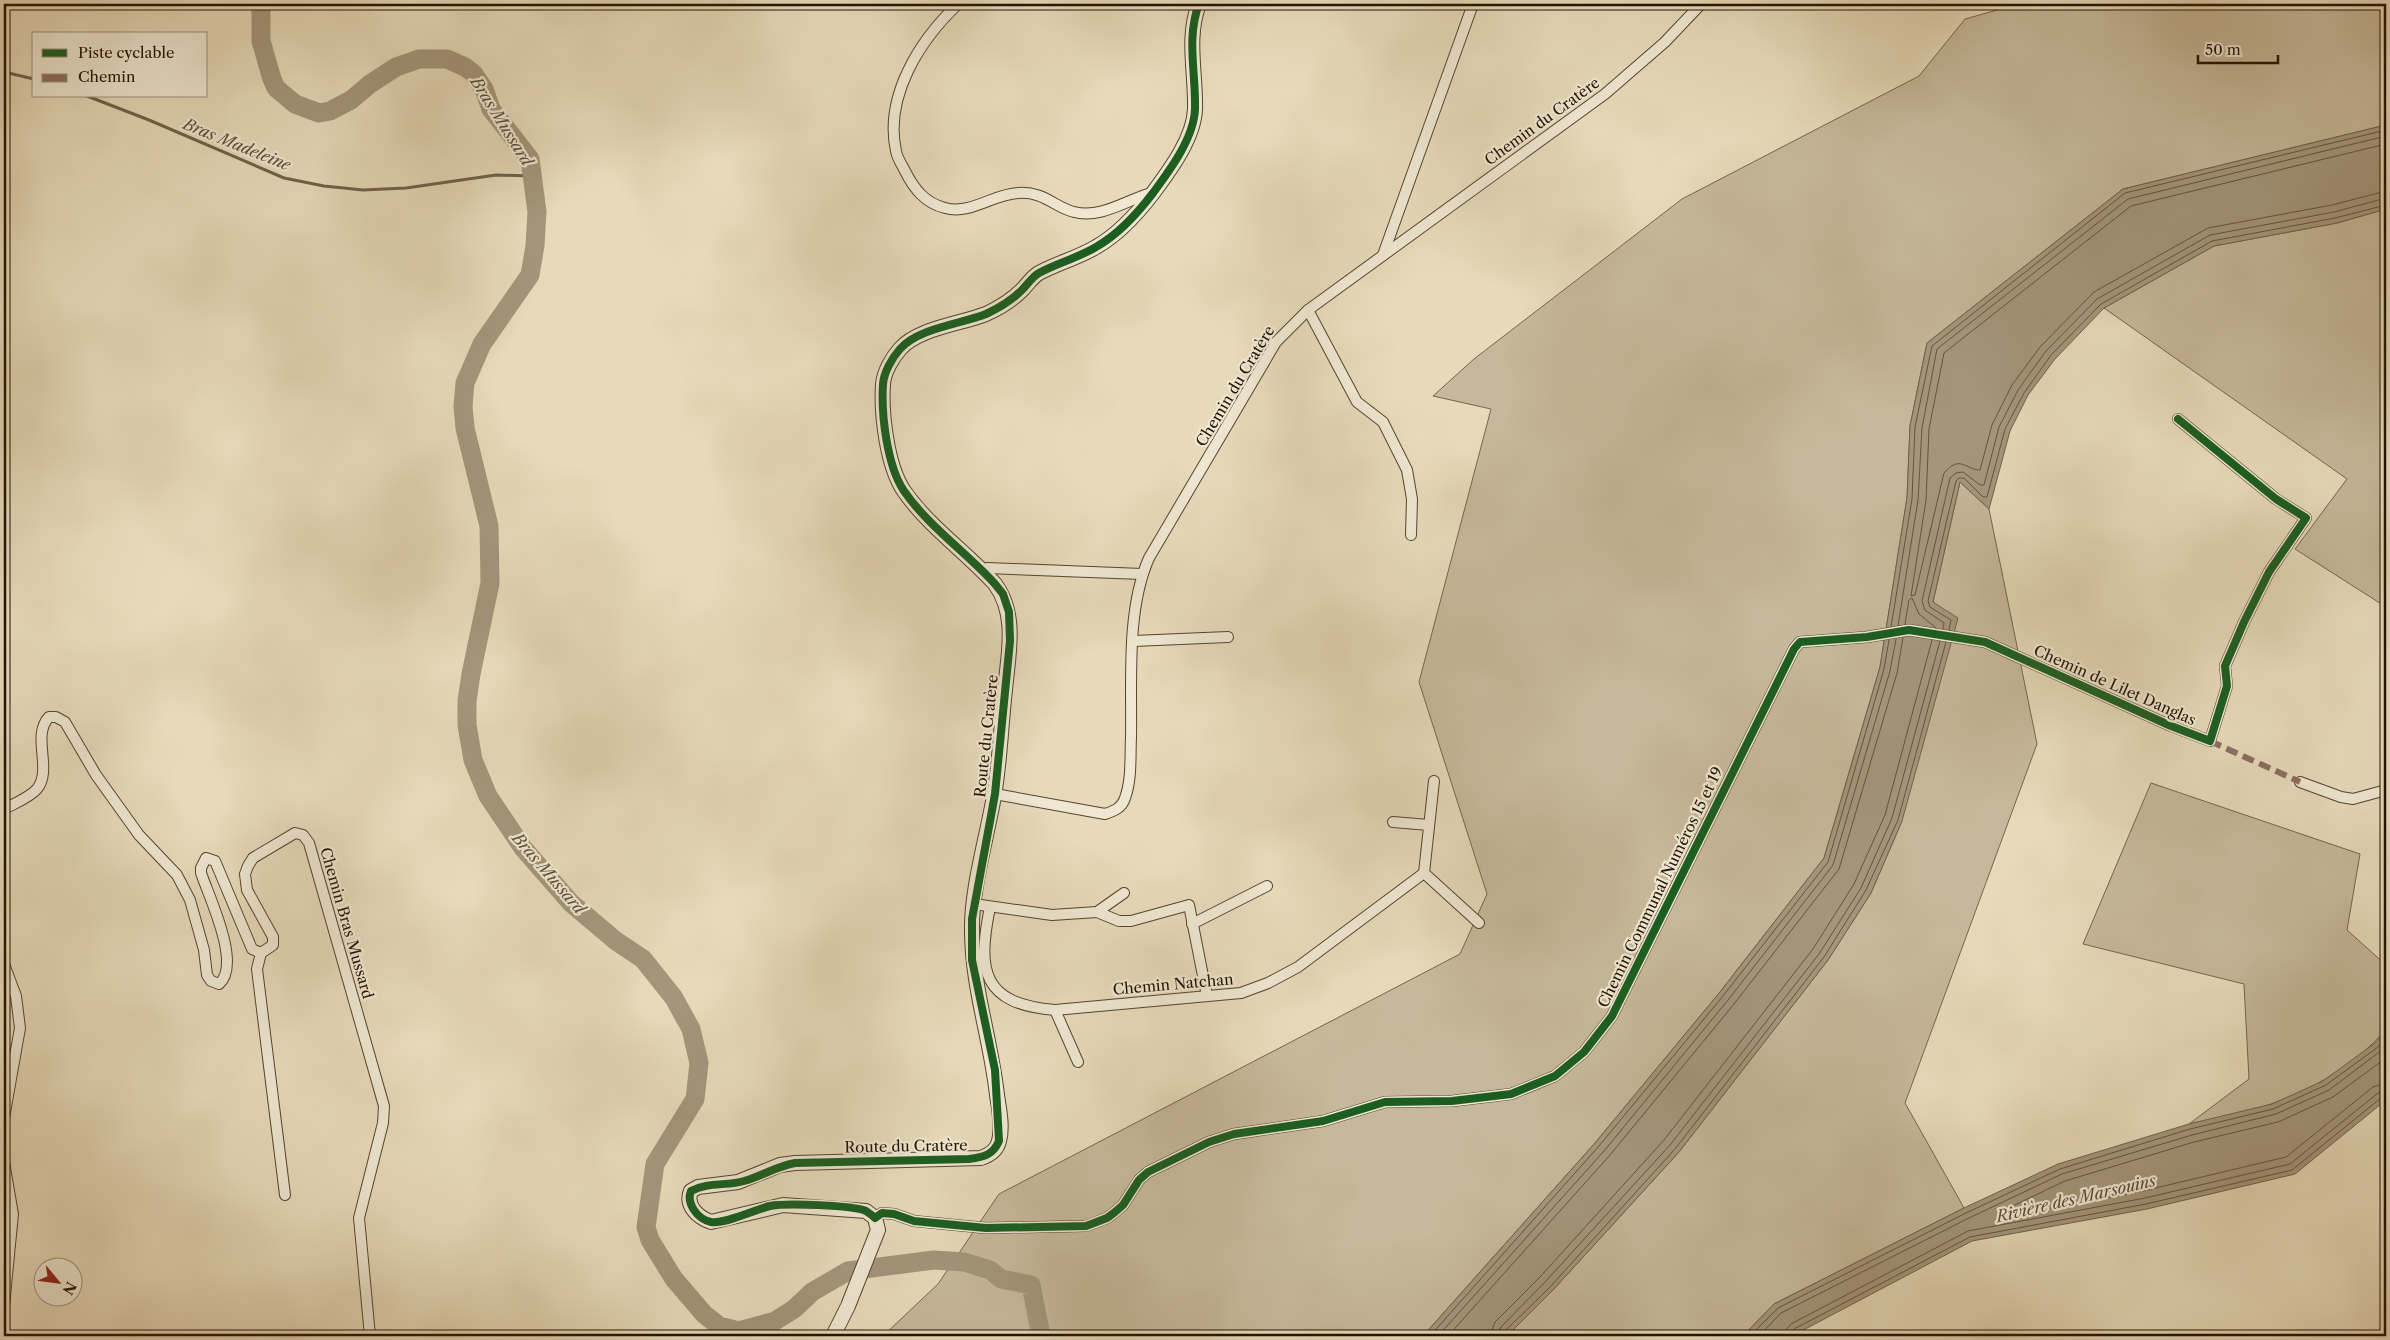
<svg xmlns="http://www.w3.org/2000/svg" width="2390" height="1340" viewBox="0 0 2390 1340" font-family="'Libre Caslon Text',serif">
<rect width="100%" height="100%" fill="#e7daba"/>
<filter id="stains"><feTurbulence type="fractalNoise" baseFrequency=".004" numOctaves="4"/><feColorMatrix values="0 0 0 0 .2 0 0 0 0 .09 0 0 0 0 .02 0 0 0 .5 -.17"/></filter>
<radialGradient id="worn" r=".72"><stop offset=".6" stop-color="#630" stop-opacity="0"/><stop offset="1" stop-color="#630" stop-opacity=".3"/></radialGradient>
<g fill="#c6b89a" stroke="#74664d">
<path d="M2019,4H2386V125L2123,189L1927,343L1910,426L1907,498L1880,667L1824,858L1720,992L1595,1143L1423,1336H883L938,1284L999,1194L1460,954L1487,894L1419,682L1491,409L1433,396L1474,359L1682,199L1919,76L1965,19Z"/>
<path d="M2386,209V607L2295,549L2347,479L2104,308L2214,246L2337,223Z"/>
<path d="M1960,482L1989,509L2037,744L1905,1103L1964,1208L1774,1304L1743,1336H1507L1553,1290L1679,1152L1828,960L1871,893L1902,821L1933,602Z"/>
<path d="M2151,783L2360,854L2347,930L2386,965V1030C2356,1063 2313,1090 2271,1104C2245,1113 2216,1118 2189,1124L2249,1079L2244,984L2083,944Z"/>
</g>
<g fill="#a4967b" stroke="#70624a">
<path d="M2386,125V209L2337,223L2214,246L2104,308L2055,359L2028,395L2010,431L1989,509L1960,482L1933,602L1958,618L1902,821L1871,893L1828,960L1679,1152L1553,1290L1507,1336H1423L1595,1143L1720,992L1824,858L1880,667L1907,498L1910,426L1927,343L2123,189Z"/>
<path d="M2386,1030V1100L2295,1174L2147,1209L1972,1241L1792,1336H1743L1774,1304L1964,1208L2058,1164L2189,1124L2272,1104L2323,1081L2375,1043Z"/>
</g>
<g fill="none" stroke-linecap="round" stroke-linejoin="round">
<g stroke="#64543e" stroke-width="1">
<path d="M2386,144L2131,206L1944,353L1929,429L1926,500L1911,596L1915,595L1944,473C1960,454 1966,470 1980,470L1992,425L2012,385L2040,347L2094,292L2208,228L2332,205L2386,191"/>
<path d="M1905,624L1909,600L1912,598L1919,614L1936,628"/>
<path d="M1898,626L1918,500L1922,428L1937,349L2128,199L2386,136"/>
<path d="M1891,627L1912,499L1915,427L1932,346L2125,193L2386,130"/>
<path d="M1943,629L1944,623L1925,610L1922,601L1950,478L1956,473L1963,472L1980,485H1984L1999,427L2018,390L2046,351L2097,299L2210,235L2334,212L2386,198"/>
<path d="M1949,630L1951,620L1930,607L1928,601L1956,481L1959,478H1964L1983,497H1987L2005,429L2024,393L2051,355L2101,304L2212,241L2335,218L2386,205"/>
<path d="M2386,1058L2333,1097L2278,1122L2194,1142L2065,1181L2000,1212L1999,1215L2002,1217L2143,1191L2286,1157L2373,1087L2386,1083"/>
<path d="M1430,1336L1599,1146L1723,996L1828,862L1884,669L1889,640"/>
<path d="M1438,1336L1604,1151L1728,1000L1833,865L1890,671L1896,639"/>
<path d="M1448,1336L1610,1155L1734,1004L1839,869L1897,673L1903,637"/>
<path d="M1490,1336L1495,1322L1540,1277L1664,1140L1813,949L1854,884L1885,815L1932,640"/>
<path d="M1497,1336L1501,1327L1545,1282L1670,1145L1819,954L1861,888L1892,818L1940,641"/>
<path d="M1504,1336L1505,1331L1550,1287L1675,1149L1824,957L1866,890L1898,820L1946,642"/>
<path d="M1750,1336L1778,1308L1966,1213L2060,1169L2190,1129L2273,1109L2326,1085L2378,1047L2386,1038"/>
<path d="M1759,1336L1781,1313L1969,1218L2062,1174L2192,1135L2276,1114L2329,1090L2386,1047"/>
<path d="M1785,1336L1786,1330L1791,1324L1968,1231L2145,1198L2290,1164L2378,1093L2386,1091"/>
<path d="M1791,1336L1794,1329L1970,1237L2146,1204L2292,1170L2381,1098L2386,1097"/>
</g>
<g stroke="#70624a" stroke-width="3">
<path d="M4,72L34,79"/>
<path d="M87,96L149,120L284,178L324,186L363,190L406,188L496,175L533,176"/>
</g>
<path stroke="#a4967b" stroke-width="19" d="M261,4V41L272,79L276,88L295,104L319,113L330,111L351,100L370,84L396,67L419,59H447L465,67L473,73L484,89L491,109L530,159L537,212L535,246L530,275L482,344L465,383L463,406L465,428L489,526L490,583L471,674L467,701V725L473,760L488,796L523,848L571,903L616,941L643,959L674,998L691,1029L699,1063L695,1099L655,1164L646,1227L650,1240L674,1279L704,1314L719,1326L739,1331L775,1321L794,1309L812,1292L848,1271L934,1260L964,1262L990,1270L1001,1279L1031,1285L1041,1336"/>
<g stroke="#54452e" stroke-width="12">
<g id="minor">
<path d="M958,4C920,40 884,96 896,151C897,158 902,165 905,171C914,189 925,203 945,208C971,215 993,194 1018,193C1044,191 1054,207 1074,212C1102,219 1128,199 1154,192"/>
<path d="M1383,255L1473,4"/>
<path d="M1308,310L1357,402L1383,422L1407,470L1412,499L1411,535"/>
<path d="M983,571L987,568L1142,574"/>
<path d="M1133,641L1228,637"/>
<path d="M2300,782L2341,797L2353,799L2386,790"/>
<path d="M995,794L1105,814C1114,811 1122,808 1125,798C1132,779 1130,757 1131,737C1132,681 1126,610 1149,558L1276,342L1308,310L1605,94L1665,42L1701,4"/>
<path d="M4,809C15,803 29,798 37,789C53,769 31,736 49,717H56L65,722L96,775L139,835L177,875L190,900L204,950L207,975L211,981L219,984C242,965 209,897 201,873V868L206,858L215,861L252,949L261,953"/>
<path d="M1393,822L1429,825"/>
<path d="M1424,873L1434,781"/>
<path d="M974,904L1052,915L1097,912L1124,893"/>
<path d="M990,907C977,971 982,1004 1055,1010L1241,993L1268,983L1298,967L1424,873L1479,923"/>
<path d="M1097,912L1119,921H1131L1189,905L1207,996"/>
<path d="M1192,924L1267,886"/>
<path d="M4,964L16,996L20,1028L4,1118"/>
<path d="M1055,1010L1078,1062"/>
<path d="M4,1162L13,1214L4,1306"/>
<path d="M285,1195L257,969L261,953L273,945V937L247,890L245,874L248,866L253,858L295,833L303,835L309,843L384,1106L383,1123L359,1218L370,1336"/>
<path d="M875,1218L882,1213L894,1214L914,1221L986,1228L1086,1226L1107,1218L1115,1212L1123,1205L1139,1180L1148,1172L1209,1142L1234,1134L1323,1121L1385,1102L1452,1101L1511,1094L1555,1076L1584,1052L1612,1016L1794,649L1800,642L1867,637L1909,630L1985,642L2171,726L2210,741L2227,686L2225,666L2244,622L2269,572L2306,518L2276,499L2178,419"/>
</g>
</g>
<g stroke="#54452e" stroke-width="16">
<path id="tertiary" d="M833,1336L848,1306L878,1230L875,1218L866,1211L783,1205L711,1222C697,1217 685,1205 691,1191L698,1187L738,1182L780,1165L795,1163L981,1158C990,1155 997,1150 999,1141C1003,1127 999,1109 997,1095C991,1040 972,986 972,931C971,890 987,837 994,796C1000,761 1001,725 1005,690C1008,655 1018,615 995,584C966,552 929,527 904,491C887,466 881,414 883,384C884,372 892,358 900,349C918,328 961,324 986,314C999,308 1012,300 1022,290C1028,284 1032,277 1039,273C1057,263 1078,258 1096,247C1119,234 1137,214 1153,193C1170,170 1194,138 1195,109C1196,73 1186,38 1199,4"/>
</g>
<use href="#minor" stroke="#efe7d2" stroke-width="10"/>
<use href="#tertiary" stroke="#efe7d2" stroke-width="14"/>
<path stroke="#8d6e63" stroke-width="6" stroke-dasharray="12 6" stroke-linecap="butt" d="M2210,741L2300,782"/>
<g stroke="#efe7d2" stroke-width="11">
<path id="cycleway" d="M1199,4C1186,38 1196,73 1195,109C1194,138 1170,170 1153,193C1137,214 1119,234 1096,247C1078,258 1057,263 1039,273C1032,277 1028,284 1022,290C1012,300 999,308 986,314C961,324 918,328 900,349C892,358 884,372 883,384C881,414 887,466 904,491C929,527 966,552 995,584L1003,594L1009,612L1010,641L995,794L972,919V960L995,1070L999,1141C993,1155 984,1157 969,1159L795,1163C777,1166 762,1176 744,1181C727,1186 707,1182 691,1191C686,1203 697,1219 711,1222C726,1224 754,1210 770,1206C786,1203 852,1205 866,1211C869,1213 873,1216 875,1218L882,1213L894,1214L914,1221L986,1228L1086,1226L1107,1218L1115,1212L1123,1205L1139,1180L1148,1172L1209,1142L1234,1134L1323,1121L1385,1102L1452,1101L1511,1094L1555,1076L1584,1052L1612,1016L1794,649L1800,642L1867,637L1909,630L1985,642L2171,726L2210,741L2227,686L2225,666L2244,622L2269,572L2306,518L2276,499L2178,419"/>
</g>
<use href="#cycleway" stroke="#1b5e20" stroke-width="8"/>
</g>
<g text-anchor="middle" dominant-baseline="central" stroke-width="4.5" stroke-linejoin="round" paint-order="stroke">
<g font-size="15" fill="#231300" stroke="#efe7d2">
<text transform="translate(1542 121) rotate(-36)">Chemin du Cratère</text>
<text transform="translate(1235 386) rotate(-59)">Chemin du Cratère</text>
<text transform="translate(2115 685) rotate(24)">Chemin de Lilet Danglas</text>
<text transform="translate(986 736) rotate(-84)">Route du Cratère</text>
<text transform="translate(1660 887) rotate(-64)">Chemin Communal Numéros 15 et 19</text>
<text transform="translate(347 923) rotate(74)">Chemin Bras Mussard</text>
<text transform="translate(1173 984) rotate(-5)">Chemin Natchan</text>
<text transform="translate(906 1146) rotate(-1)">Route du Cratère</text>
</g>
<g font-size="16" font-style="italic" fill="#5d4e37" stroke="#efe7d2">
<text transform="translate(502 121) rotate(58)">Bras Mussard</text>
<text transform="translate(237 144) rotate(22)">Bras Madeleine</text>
<text transform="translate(549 873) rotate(49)">Bras Mussard</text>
<text transform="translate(2076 1198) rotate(-13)">Rivière des Marsouins</text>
</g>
</g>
<rect width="2390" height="1340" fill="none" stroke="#e7daba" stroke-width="20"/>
<rect x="5" y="5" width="2380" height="1330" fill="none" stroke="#231300" stroke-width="2.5"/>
<rect x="10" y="10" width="2370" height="1320" fill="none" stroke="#231300"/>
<rect x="32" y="32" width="175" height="65" fill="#efe7d2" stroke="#9d927e"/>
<rect x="42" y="49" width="25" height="8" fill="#1b5e20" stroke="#9d927e"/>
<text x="78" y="58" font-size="15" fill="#231300">Piste cyclable</text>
<rect x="42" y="74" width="25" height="8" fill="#8d6e63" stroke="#9d927e"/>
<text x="78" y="82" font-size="15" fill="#231300">Chemin</text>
<g transform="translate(58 1282) rotate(119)"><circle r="24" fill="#efe7d2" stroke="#9d927e"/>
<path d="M0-4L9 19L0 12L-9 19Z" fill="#8f2418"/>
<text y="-8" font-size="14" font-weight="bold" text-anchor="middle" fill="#231300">N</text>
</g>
<path d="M2198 55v8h80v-8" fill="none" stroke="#231300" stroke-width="2.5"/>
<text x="2205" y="55" font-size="15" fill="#231300" stroke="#efe7d2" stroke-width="4" paint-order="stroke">50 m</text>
<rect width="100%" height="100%" filter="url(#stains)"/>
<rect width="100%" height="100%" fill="url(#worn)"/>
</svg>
